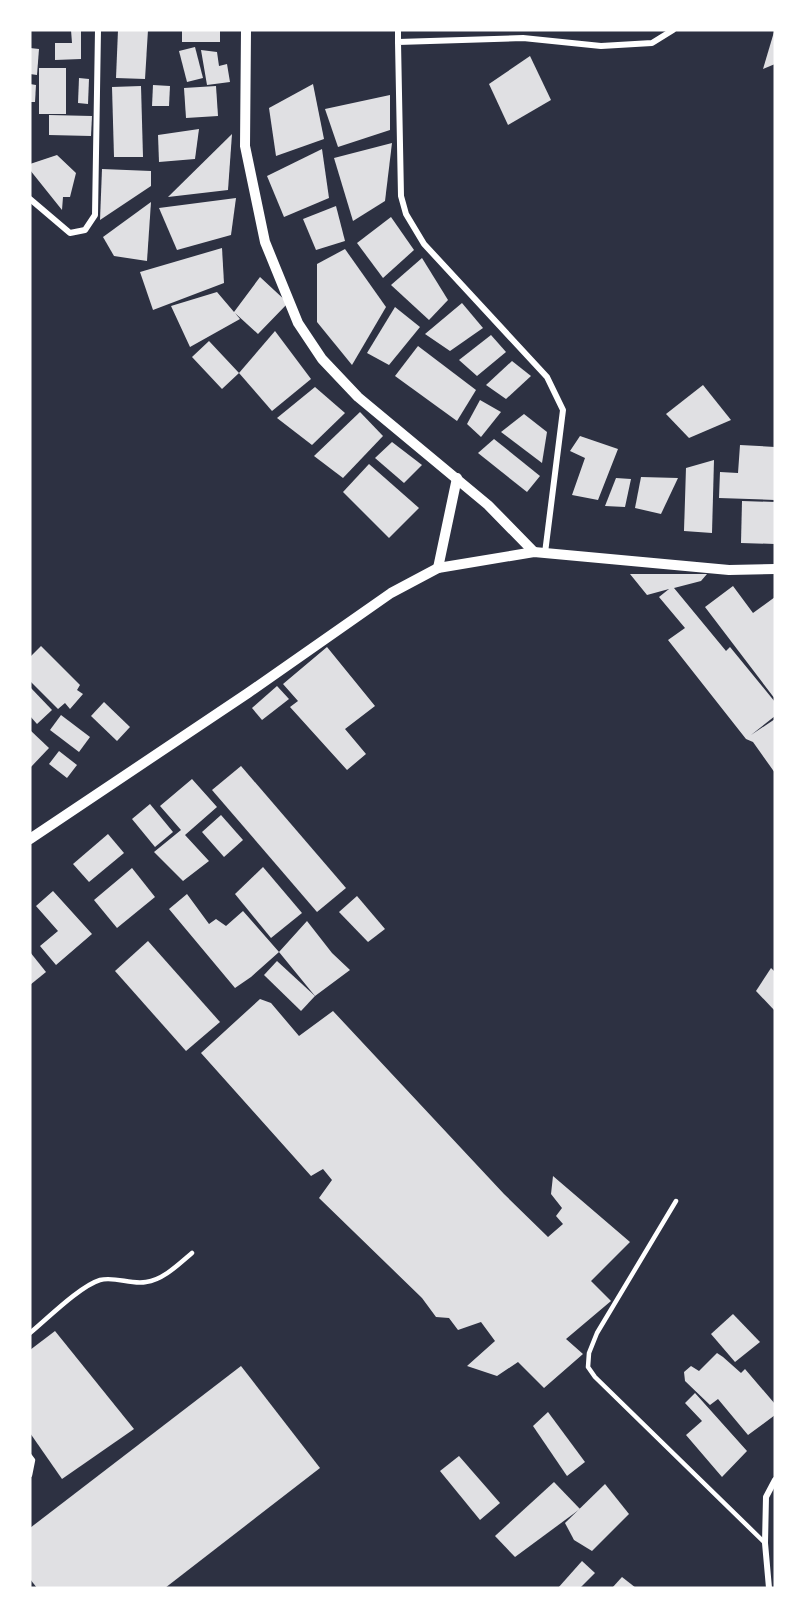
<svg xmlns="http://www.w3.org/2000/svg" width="805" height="1618" viewBox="0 0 805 1618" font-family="'Noto Serif',serif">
<rect width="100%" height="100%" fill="#2d3142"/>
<g fill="#e0e0e3">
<path d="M71,30H81V59L55,60V43H72Z"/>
<path d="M118,30H148L145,79L116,78Z"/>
<rect x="182" y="30" width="38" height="12"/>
<path d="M774,32L775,64L763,69Z"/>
<path d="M195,47L203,78L187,82L179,51Z"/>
<path d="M30,48L39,49L37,75L30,74Z"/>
<path d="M201,50L217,52L219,66L227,64L230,82L207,85Z"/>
<path d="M530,56L551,100L508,125L489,84Z"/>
<rect x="39" y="68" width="27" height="46"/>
<path d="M79,78L89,79L88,104L78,103Z"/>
<path d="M30,84L36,85L35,102H30Z"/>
<path d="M313,84L324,139L276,156L269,108Z"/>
<path d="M153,85L170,86L169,106H152Z"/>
<path d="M141,86L143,157H114L112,87Z"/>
<path d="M216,86L218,116L186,118L184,88Z"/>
<path d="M390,95V130L338,147L325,109Z"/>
<path d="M49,115L92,116L91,136L49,135Z"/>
<path d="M199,129L195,159L159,162L158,135Z"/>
<path d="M232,134L228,190L168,197Z"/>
<path d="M392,143L385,201L353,221L334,158Z"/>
<path d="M322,149L329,198L284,217L267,176Z"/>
<path d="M57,155L76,173L70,197H63L62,210L30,170V164Z"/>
<path d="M102,169L151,171V186L100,220Z"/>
<path d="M236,198L231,235L177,250L159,208Z"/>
<path d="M151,202L147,261L114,256L103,237Z"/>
<path d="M336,206L345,241L316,250L303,219Z"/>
<path d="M391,217L414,250L383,278L357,243Z"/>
<path d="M222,248L224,283L153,310L140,272Z"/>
<path d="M345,249L386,307L352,365L317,322V264Z"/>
<path d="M422,258L448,300L429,320L391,285Z"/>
<path d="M260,277L288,303L258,334L235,313L240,319L190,347L171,306L217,292L234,312Z"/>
<path d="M462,303L483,328L450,351L425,334Z"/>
<path d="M395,307L420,327L389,365L367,353Z"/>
<path d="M275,331L311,379L272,411L239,373Z"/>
<path d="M491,335L506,352L477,376L459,360Z"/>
<path d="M209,341L239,373L222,389L192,357Z"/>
<path d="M418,346L476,390L457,421L395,376Z"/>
<path d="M512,361L531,376L506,399L486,385Z"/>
<path d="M703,385L731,420L689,438L666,414Z"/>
<path d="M315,387L345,413L312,445L277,418Z"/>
<path d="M480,400L501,412L481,437L467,424Z"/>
<path d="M360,412L383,436L343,478L314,456Z"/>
<path d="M524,414L547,432L542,463L501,432Z"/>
<path d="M580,436L618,449L598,500L572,495L585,458L570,451Z"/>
<path d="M494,439L540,476L527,492L478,453Z"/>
<path d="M392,442L422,465L404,483L375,458Z"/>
<path d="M740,445L775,447V500L719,498L720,472L738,473Z"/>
<path d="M714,460L712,533L684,531L686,468Z"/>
<path d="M369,464L419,508L389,538L343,492Z"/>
<path d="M641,477L678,478L661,514L635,508Z"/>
<path d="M616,478L631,479L625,507L605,506Z"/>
<path d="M742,501L775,502V544L741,543Z"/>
<path d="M630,574H707L701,581L674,588L726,651L730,647L775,702V716L751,735L775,719V773L753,742L746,739L668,640L685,628L659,597L669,589L647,595Z"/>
<path d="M733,586L753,613L775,597V699L705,607Z"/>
<path d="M41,646L80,685L77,690L83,694L70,709L65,703L58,709L30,681V657Z"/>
<path d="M327,647L375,706L345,729L366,754L347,770L290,707L298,701L283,684Z"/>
<path d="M277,686L289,699L262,720L252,708Z"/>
<path d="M30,687L52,710L37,724L30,716Z"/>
<path d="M104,702L130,727L117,741L91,716Z"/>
<path d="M61,715L90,737L79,752L50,730Z"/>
<path d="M30,730L49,748L30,768Z"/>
<path d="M59,751L77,765L67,778L49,764Z"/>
<path d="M241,766L346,888L317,912L212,790Z"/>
<path d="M192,779L217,807L185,835L209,861L183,881L154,852L181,830L160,806Z"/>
<path d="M150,804L173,832L155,847L132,819Z"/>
<path d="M221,815L243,840L224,857L202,832Z"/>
<path d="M108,834L124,853L89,882L73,864Z"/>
<path d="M263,867L302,913L271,938L235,894Z"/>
<path d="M132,868L155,897L117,928L94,900Z"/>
<path d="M53,891L92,934L56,965L40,946L58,931L36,906Z"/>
<path d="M187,894L209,924L216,919L226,926L243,911L279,952L307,921L332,953L350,970L315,996L279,952L251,977L235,988L169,909Z"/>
<path d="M357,896L385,929L368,942L339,912Z"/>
<path d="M148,941L220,1022L186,1051L115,971Z"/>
<path d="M30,952L46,972L30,985Z"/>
<path d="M277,961L315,996L301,1011L264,975Z"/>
<path d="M771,968L775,972V1011L756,991Z"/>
<path d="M260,999L271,1003L299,1036L333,1011L504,1194L548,1237L563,1224L556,1216L562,1208L551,1194L553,1176L630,1242L591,1281L611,1301L566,1339L583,1354L544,1388L518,1362L497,1376L467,1366L495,1341L481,1322L458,1330L449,1318L436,1317L422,1298L319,1198L332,1180L323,1169L311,1176L201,1053Z"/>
<path d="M733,1314L760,1342L735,1362L711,1334Z"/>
<path d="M55,1331L134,1429L62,1479L30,1433V1350Z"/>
<path d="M717,1353L723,1357L741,1373L745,1369L775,1404V1415L748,1435L718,1399L710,1405L685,1381L684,1372L691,1366L699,1371Z"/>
<path d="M241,1366L320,1468L165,1588H37L30,1579V1528Z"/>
<path d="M695,1393L747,1451L722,1477L686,1435L702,1421L685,1403Z"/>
<path d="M548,1412L585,1462L567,1476L533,1426Z"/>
<path d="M459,1456L500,1503L480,1520L440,1471Z"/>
<path d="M554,1482L580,1509L515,1557L495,1536Z"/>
<path d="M605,1484L629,1514L592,1551L574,1540L565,1523Z"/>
<path d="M582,1561L595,1573L580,1588H558Z"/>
<path d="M622,1577L636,1588H612Z"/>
</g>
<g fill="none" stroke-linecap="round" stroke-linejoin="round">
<g stroke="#fff" stroke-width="4.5">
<path d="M676,1201L597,1333L589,1353L588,1367L595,1377L765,1543"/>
<path d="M30,1333C47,1319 80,1286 100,1280C115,1276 131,1285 146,1282C163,1280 179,1264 192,1253"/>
<path d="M30,1456L33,1460L30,1475"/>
</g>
<g stroke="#fff" stroke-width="6">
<path d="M398,30V42"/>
<path d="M30,199L70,233L85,230L95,215L98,30"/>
<path d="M545,553L563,410L547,377L424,244L406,214L401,196L398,42L523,38L601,46L652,43L673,30"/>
<path d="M769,1588L765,1543L766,1497L775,1480"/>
</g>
<g stroke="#fff" stroke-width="10">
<path d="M246,30L245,146L265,242L298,323L322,359L358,397L488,505L534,552"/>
<path d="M438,568L457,478"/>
<path d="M30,839L248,693L391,593L438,568L534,552L729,570L775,569"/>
</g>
</g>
<rect width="805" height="1618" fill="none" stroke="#ffffff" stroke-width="63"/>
</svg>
